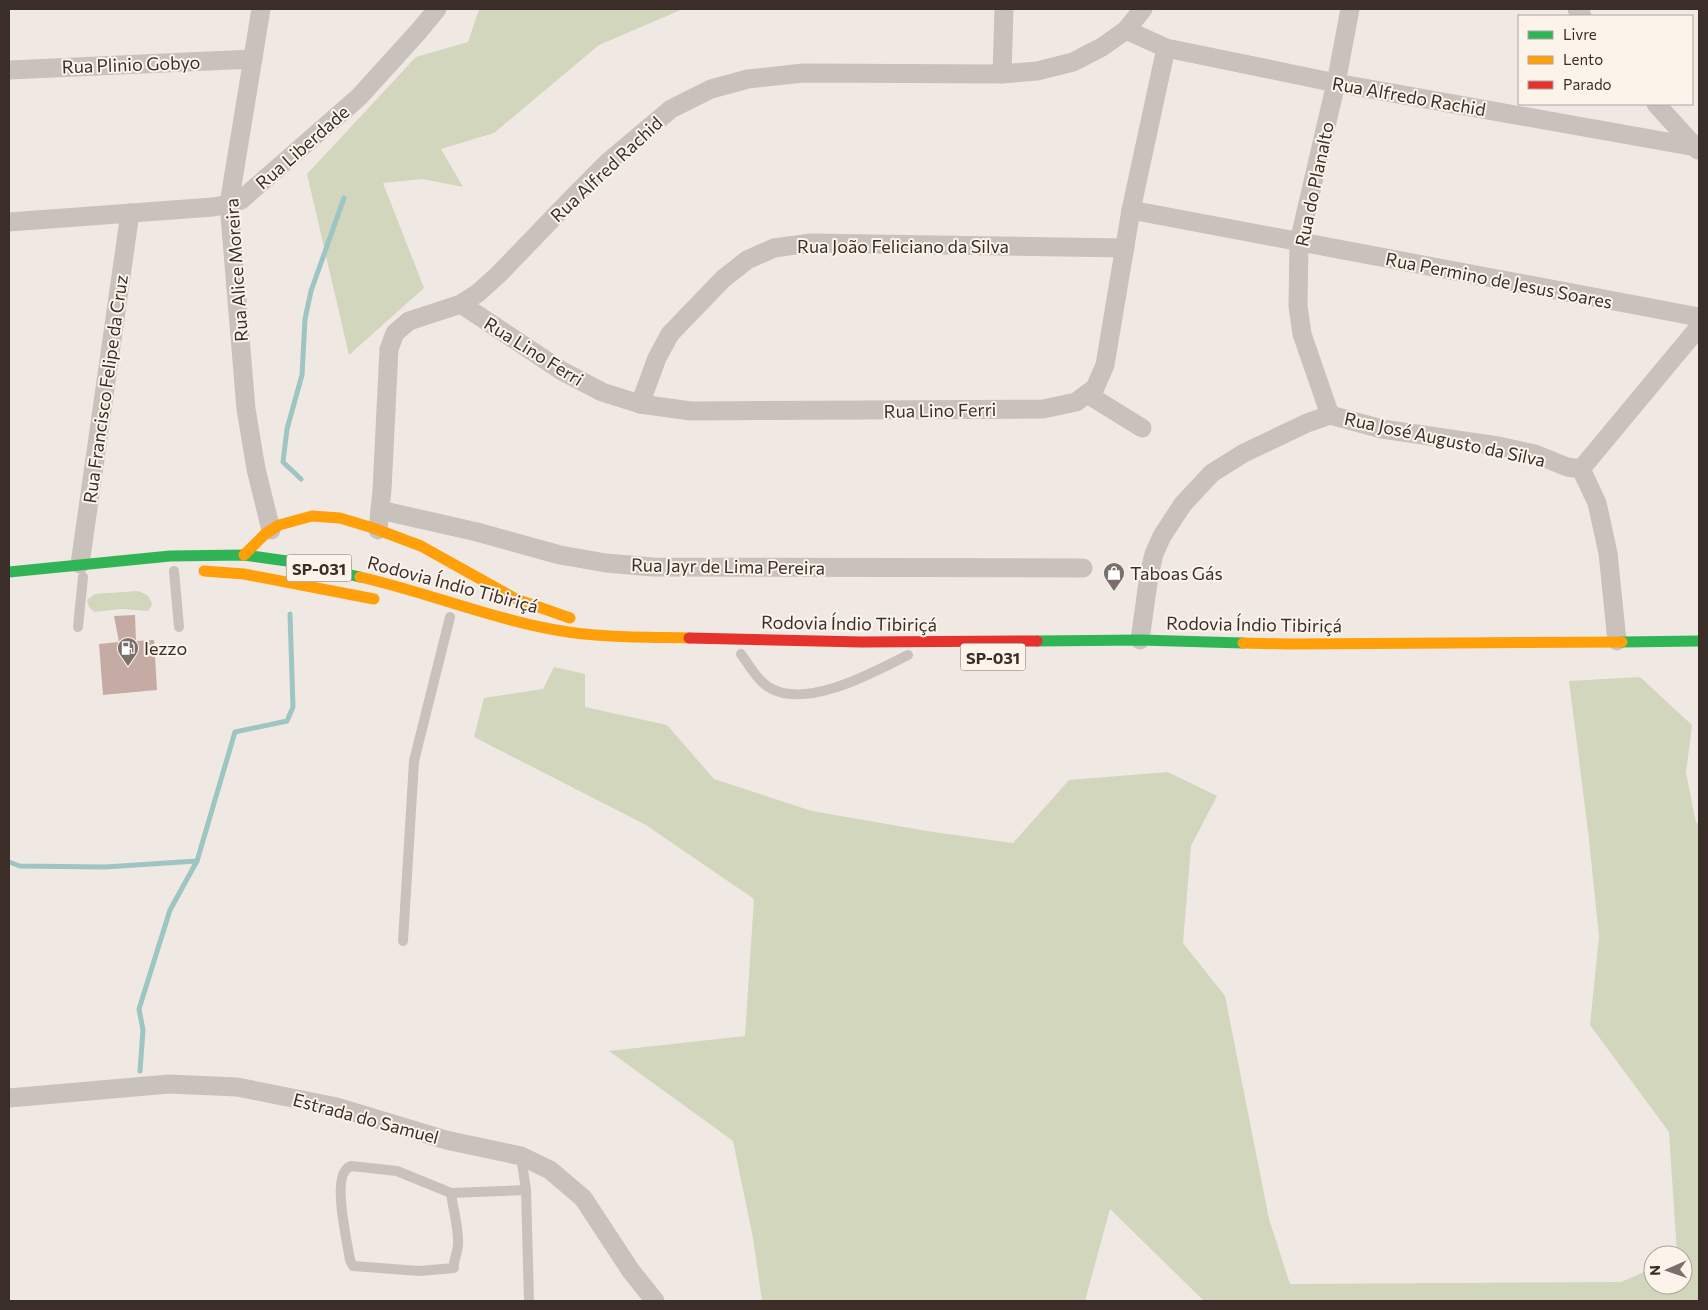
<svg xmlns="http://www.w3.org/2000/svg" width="1708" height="1310" viewBox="0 0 1708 1310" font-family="Commissioner,sans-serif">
<rect width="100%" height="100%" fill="#f0e9e3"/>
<g fill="#d2d6bc">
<path d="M479,9H683L599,45L494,133L441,149L463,187L422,179L383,183L424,288L349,355L307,174L416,57L468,42Z"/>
<path d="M137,591C146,594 150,595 152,605L148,611L122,609L94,612L89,607L87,600L95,594Z"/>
<path d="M554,667L585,674V707L667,725L714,779L812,811L933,832L1013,843L1069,780L1168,772L1217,796L1191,846L1183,943L1225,996L1269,1219L1290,1284L1621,1282L1653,1268V1285H1683V1255H1677L1669,1132L1590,1025L1599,937L1589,839L1569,681L1640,677L1692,725L1686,773L1696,822L1699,825V1301H1204L1110,1209L1085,1301H762L753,1238L733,1141L609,1051L745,1036L754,899L646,825L474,737L484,698L543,689Z"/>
</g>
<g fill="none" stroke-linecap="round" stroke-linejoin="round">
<g stroke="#9dc5c2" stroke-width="5">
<path d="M301,479L283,462L287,429L302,375L305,319L311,291L344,198"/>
<path d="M9,862L20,866L105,867L197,861"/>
<path d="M140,1071L143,1030L139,1009L170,910L197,861L235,732L287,721L293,707L290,614"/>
</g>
</g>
<path fill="#c5aba3" d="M135,615L136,641L154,640L157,690L103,695L99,644L119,642L114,616Z"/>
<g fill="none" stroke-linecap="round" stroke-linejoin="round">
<g stroke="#c9c1bb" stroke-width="10">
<path d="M174,571L179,627"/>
<path d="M78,627L83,577"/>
<path d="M741,654C750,666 758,682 772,689C810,708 874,672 908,655"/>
<path d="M403,941L414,761L450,617"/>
<path d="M521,1156L526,1190L529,1301"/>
<path d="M451,1193C453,1209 458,1225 458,1241C459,1251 453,1259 454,1268L419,1271L353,1266L350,1260C347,1241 334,1185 345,1171C346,1169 349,1167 351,1166L397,1171L451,1193L526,1190"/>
</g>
<g stroke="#c9c1bb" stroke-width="19">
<path d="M261,9L229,204L246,409L256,469L271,530"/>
<path d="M1577,9L1582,16"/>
<path d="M1126,30L1166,48L1336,83L1696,147"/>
<path d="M9,70L253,59"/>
<path d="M1002,74L1004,9"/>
<path d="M1656,104L1698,150"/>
<path d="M1131,210L1699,317"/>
<path d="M9,222L213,207L229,204L241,200L359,97L418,32L437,9"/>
<path d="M461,304L562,371L602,392L640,404L691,411L1043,409L1076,402L1095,388L1105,365L1131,210L1166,48"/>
<path d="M1087,394L1142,428"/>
<path d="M640,404L657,358L670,334L723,279L747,260L774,248L811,243L1125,248"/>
<path d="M1330,415L1302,334L1298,306L1299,242L1336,83L1350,9"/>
<path d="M1581,469L1699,327"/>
<path d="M380,510L477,532L560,555L606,563L653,567L1083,568"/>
<path d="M378,530L382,490L389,349L395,333L409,321L461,304L478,293L499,274L575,195L608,162L671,109L711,89L748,79L803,73L1002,74L1037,71L1073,62L1102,47L1126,30L1143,9"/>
<path d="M80,564L130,213"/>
<path d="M1140,640L1149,575L1154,554L1162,536L1183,504L1212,473L1244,453L1307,423L1330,415L1382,429L1498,446L1535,454L1567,467L1581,469L1597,503L1608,553L1617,641"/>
<path d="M9,1098L169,1084L237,1087L337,1107L446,1140L521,1156L550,1170L583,1198L631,1271L655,1301"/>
</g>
<g stroke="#30b455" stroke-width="11">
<path d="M9,572L170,556L244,555L294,562L360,577"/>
<path d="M1037,641L1140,640L1243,643"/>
<path d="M1622,642L1699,641"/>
</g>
<g stroke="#ff9f0a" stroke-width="11">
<path d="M244,555L265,534L279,525L312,516L340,518L373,528L421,546L516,599L570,618"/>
<path d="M204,571L244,574L374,599"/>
<path d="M360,577C426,592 489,618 556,630C600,638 645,637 689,638"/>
<path d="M1243,643L1289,644L1622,642"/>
</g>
<path stroke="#e5322d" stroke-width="11" d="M689,638L862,642L1037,641"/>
</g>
<defs>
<g id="shop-pin" transform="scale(1.125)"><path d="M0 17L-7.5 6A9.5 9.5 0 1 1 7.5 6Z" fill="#7a6f6a" stroke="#fcf3eb"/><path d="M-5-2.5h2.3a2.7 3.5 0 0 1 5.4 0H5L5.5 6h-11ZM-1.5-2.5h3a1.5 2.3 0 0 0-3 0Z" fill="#fff"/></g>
<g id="fuel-pin" transform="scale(1.125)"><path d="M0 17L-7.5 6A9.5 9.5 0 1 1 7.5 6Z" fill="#7a6f6a" stroke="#fcf3eb"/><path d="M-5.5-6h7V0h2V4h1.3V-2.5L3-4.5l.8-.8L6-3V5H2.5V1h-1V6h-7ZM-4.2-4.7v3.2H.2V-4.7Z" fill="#fff"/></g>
</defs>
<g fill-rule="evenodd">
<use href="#shop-pin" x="1114" y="573"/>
<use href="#fuel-pin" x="128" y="648"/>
</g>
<g text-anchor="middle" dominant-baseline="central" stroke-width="4" stroke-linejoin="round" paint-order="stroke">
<g fill="#fcf3eb" stroke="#756963" stroke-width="1">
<rect x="286.5" y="554.5" width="65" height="27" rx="4"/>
<rect x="960.5" y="643.5" width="65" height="27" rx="4"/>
</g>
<g font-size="16" font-weight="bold" fill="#3b2e29">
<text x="319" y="568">SP-031</text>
<text x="993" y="657">SP-031</text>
</g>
<g font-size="18" fill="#3b2e29" stroke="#fcf3eb">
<text transform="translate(131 64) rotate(-2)">Rua Plinio Gobyo</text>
<text transform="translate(1409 96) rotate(10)">Rua Alfredo Rachid</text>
<text transform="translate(302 147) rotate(-41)">Rua Liberdade</text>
<text transform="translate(606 169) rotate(-43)">Rua Alfred Rachid</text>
<text transform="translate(1314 184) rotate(-78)">Rua do Planalto</text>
<text x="903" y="246">Rua João Feliciano da Silva</text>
<text transform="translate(236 270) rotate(-94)">Rua Alice Moreira</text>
<text transform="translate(1499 280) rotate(11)">Rua Permino de Jesus Soares</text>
<text transform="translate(534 351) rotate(32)">Rua Lino Ferri</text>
<text transform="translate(105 389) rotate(-82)">Rua Francisco Felipe da Cruz</text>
<text transform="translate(940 410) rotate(-1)">Rua Lino Ferri</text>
<text transform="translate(1445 439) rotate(12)">Rua José Augusto da Silva</text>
<text transform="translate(728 566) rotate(1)">Rua Jayr de Lima Pereira</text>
<text transform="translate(453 584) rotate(15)">Rodovia Índio Tibiriçá</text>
<text transform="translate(849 623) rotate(1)">Rodovia Índio Tibiriçá</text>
<text transform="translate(1254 624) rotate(1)">Rodovia Índio Tibiriçá</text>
<text transform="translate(366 1118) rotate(15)">Estrada do Samuel</text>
</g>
<g font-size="18" fill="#3b2e29" stroke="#fcf3eb" text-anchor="start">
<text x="1130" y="573">Taboas Gás</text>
<text x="144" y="648">Iezzo</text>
</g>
</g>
<rect width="1708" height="1310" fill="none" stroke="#3b2e29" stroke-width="20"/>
<rect x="1518" y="15" width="175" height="90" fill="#fcf3eb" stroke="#afa49d"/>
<rect x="1528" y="31" width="25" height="8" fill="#30b455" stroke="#afa49d"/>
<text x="1563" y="40" font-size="15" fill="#3b2e29">Livre</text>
<rect x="1528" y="56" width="25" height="8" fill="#ff9f0a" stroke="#afa49d"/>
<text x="1563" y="65" font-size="15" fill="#3b2e29">Lento</text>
<rect x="1528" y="81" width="25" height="8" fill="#e5322d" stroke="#afa49d"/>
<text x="1563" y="90" font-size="15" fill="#3b2e29">Parado</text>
<g transform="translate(1668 1270) rotate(268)"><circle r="24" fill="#fcf3eb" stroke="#afa49d"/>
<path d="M0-4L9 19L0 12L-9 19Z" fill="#7a6f6a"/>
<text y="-8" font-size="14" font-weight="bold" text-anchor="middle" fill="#3b2e29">N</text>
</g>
</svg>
